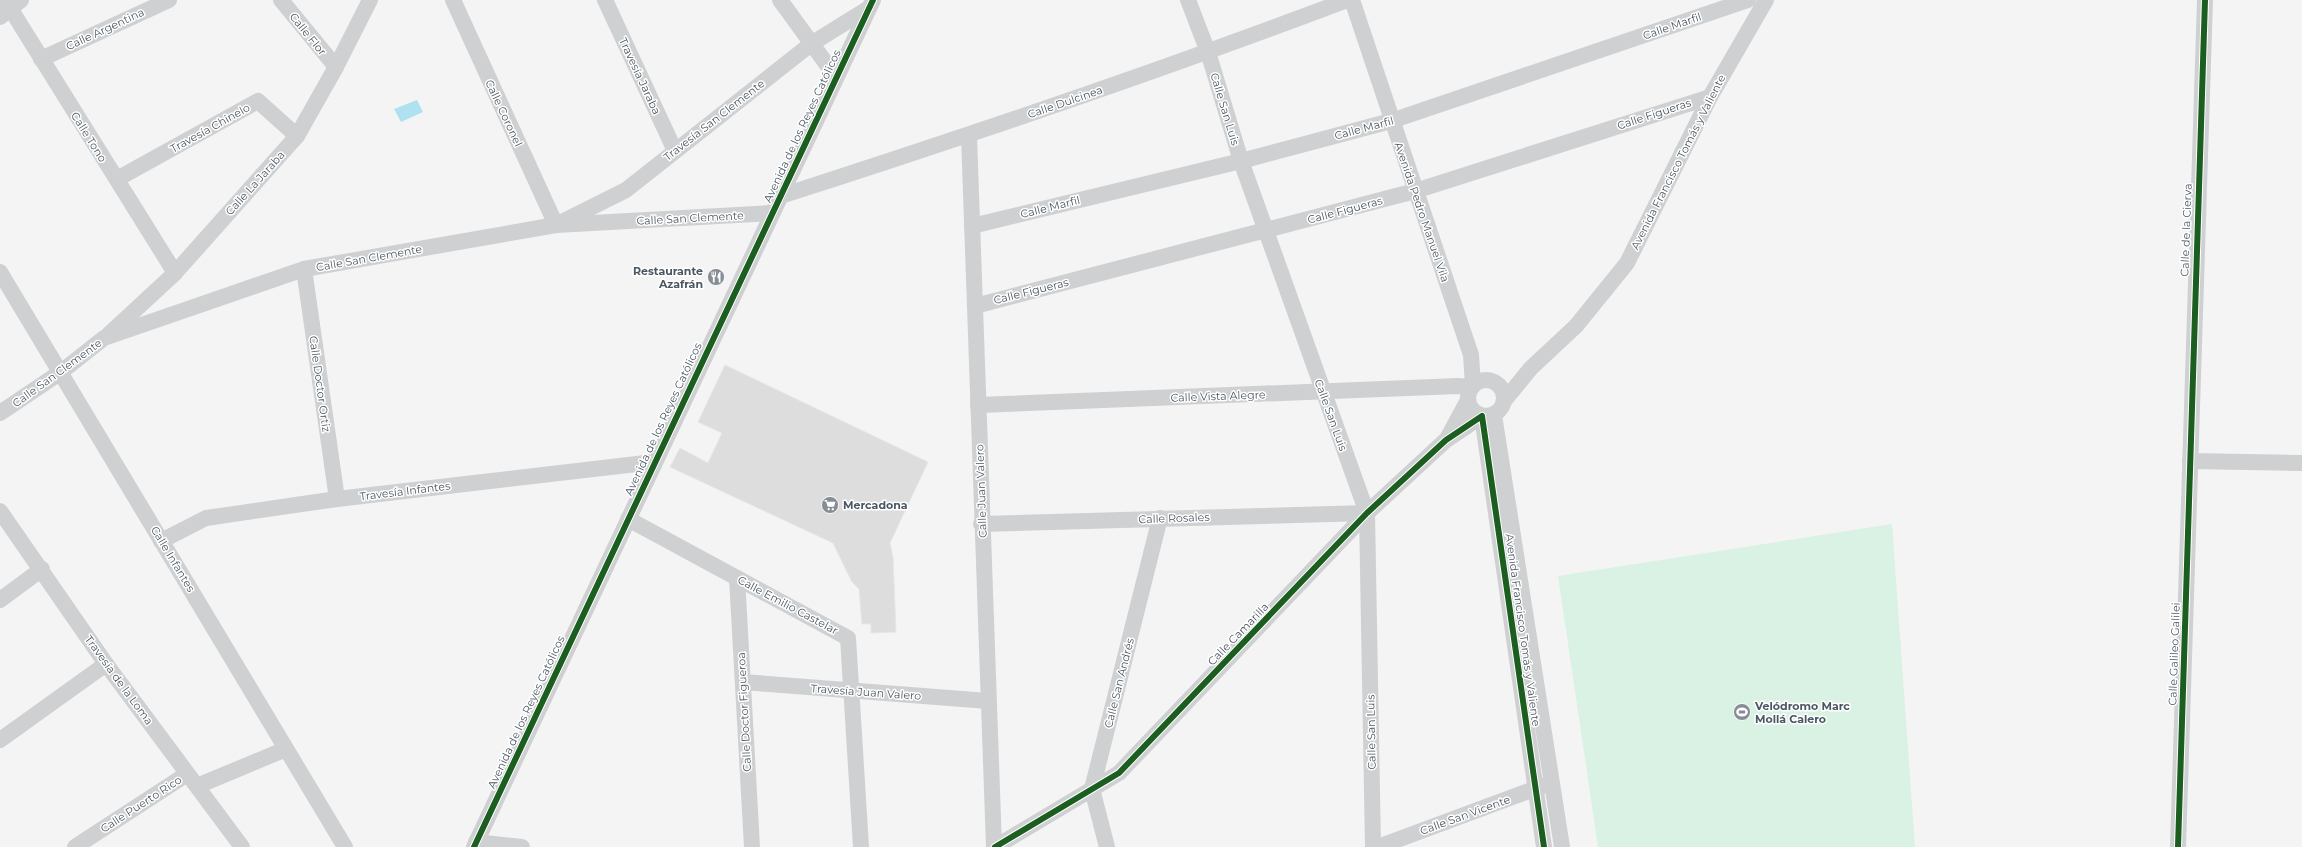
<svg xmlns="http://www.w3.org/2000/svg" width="2302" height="847" viewBox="0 0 2302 847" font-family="Montserrat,sans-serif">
<rect width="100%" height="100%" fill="#f4f4f4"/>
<path fill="#d9f2e3" d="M1892,524L1915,847H1598L1558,576Z"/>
<path fill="#aee2f0" d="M417,100L423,112L401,122L394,109Z"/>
<path fill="#ddddde" stroke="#e5e6e7" d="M725,365L928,462L890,543L893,558L896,632L871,633V624H862L859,589L852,582L833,543L670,467L680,448L708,463L722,433L698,422Z"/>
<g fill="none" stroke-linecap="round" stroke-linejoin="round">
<g stroke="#ced0d2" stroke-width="16">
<path d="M5,0L175,273"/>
<path d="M281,0L336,67"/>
<path d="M453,0L556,225L626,190L811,44L869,8"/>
<path d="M605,0L675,151"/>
<path d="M780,0L836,77"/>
<path d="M1188,0L1208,52L1241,161L1367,513L1373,847"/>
<path d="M1352,0L1471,355L1473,385"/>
<path d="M0,17L21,0"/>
<path d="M41,59L169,0"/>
<path d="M969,136L994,847"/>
<path d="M117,179L258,101L297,136"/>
<path d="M781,196C971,135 1160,71 1347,0"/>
<path d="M972,226L1241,161L1391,121L1748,0"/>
<path d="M304,269L337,499"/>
<path d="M0,272L345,847"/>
<path d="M975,306L1415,191L1710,97"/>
<path d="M109,334L175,273L297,136L336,67L370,0"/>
<circle cx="1486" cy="398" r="18"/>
<path d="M1504,401L1531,368L1576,326L1627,263L1710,97L1766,0"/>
<path d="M978,405L1458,386L1472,387"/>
<path d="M0,413L61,372L104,338L304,269L556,225L771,213"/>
<path d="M1494,415L1562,847"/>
<path d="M1448,437L1468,400"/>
<path d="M2190,461L2302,463"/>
<path d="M0,511L106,664L242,847"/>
<path d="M628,519L848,638L861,847"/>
<path d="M981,524L1367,513"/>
<path d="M161,541L206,518L337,499L654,462"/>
<path d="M737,578L752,847"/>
<path d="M0,600L42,569"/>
<path d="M743,682L988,701"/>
<path d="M0,740L106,664"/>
<path d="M197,786L286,749"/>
<path d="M476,842L522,847"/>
<path d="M75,847L187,774"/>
<path d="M474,847L873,0"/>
<path d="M995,847L1119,773L1367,513L1446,440L1482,416L1544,847"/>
<path d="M1107,847L1092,789L1160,518"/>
<path d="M1378,847L1545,785"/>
<path d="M2178,847L2205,0"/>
</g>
<g stroke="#fff" stroke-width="8">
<g id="cycleway">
<path d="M474,847L873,0"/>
<path d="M995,847L1119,773L1367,513L1446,440L1482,416L1544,847"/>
<path d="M2178,847L2205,0"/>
</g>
</g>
<use href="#cycleway" stroke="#1b5e20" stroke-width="6"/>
</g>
<defs>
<g id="restaurant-disc" transform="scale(0.9)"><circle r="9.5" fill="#868d94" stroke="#fff"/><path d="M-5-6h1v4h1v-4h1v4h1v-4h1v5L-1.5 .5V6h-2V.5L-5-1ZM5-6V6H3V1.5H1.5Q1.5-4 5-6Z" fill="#fff"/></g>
<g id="supermarket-disc" transform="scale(0.9)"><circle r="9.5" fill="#868d94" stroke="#fff"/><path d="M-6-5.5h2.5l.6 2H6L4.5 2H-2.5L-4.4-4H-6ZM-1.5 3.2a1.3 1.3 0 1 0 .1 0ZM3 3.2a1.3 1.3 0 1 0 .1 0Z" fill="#fff"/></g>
<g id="stadium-disc" transform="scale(0.9)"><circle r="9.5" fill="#868d94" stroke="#fff"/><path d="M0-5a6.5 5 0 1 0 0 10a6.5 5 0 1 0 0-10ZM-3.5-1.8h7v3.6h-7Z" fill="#fff"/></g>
</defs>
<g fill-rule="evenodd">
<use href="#restaurant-disc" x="716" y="277"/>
<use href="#supermarket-disc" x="830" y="505"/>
<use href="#stadium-disc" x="1742" y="712"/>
</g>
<g text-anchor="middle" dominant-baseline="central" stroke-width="3" stroke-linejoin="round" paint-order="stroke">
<g font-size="11" fill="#4a5661" stroke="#fff">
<text transform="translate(1672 26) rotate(-19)">Calle Marfil</text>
<text transform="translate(105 29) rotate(-25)">Calle Argentina</text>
<text transform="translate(308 34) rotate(51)">Calle Flor</text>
<text transform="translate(640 76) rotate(65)">Travesía Jaraba</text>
<text transform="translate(1065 102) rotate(-19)">Calle Dulcinea</text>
<text transform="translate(1225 109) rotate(73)">Calle San Luis</text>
<text transform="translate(504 113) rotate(65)">Calle Coronel</text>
<text transform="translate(1654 114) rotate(-18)">Calle Figueras</text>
<text transform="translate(714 120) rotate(-38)">Travesía San Clemente</text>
<text transform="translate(802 126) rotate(-65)">Avenida de los Reyes Católicos</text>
<text transform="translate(210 128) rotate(-29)">Travesía Chinelo</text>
<text transform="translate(1364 128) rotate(-15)">Calle Marfil</text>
<text transform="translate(89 137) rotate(58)">Calle Tono</text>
<text transform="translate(1678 162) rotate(-63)">Avenida Francisco Tomás y Valiente</text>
<text transform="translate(255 183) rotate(-48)">Calle La Jaraba</text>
<text transform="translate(1050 207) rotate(-14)">Calle Marfil</text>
<text transform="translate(1345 210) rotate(-15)">Calle Figueras</text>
<text transform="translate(1422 212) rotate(71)">Avenida Pedro Manuel Vila</text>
<text transform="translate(690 218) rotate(-3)">Calle San Clemente</text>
<text transform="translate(2186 230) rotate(-88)">Calle de la Cierva</text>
<text transform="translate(369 258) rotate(-10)">Calle San Clemente</text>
<text transform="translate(1031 291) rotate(-14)">Calle Figueras</text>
<text transform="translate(57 373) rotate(-36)">Calle San Clemente</text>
<text transform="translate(320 384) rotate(82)">Calle Doctor Ortiz</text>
<text transform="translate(1218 396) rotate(-2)">Calle Vista Alegre</text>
<text transform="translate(1331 415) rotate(70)">Calle San Luis</text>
<text transform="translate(663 419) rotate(-65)">Avenida de los Reyes Católicos</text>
<text transform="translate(405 491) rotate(-7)">Travesía Infantes</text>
<text transform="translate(981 491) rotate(-92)">Calle Juan Valero</text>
<text transform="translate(1174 518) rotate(-2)">Calle Rosales</text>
<text transform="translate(173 559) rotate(59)">Calle Infantes</text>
<text transform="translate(788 605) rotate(28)">Calle Emilio Castelar</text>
<text transform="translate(1523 630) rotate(82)">Avenida Francisco Tomás y Valiente</text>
<text transform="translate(1238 634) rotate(-46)">Calle Camarilla</text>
<text transform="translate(2174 654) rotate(-88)">Calle Galileo Galilei</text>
<text transform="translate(119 680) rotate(54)">Travesía de la Loma</text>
<text transform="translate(1119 683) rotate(-76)">Calle San Andrés</text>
<text transform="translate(866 692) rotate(4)">Travesía Juan Valero</text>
<text transform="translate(526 712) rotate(-65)">Avenida de los Reyes Católicos</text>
<text transform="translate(744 712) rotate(-93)">Calle Doctor Figueroa</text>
<text transform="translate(1371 732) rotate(-91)">Calle San Luis</text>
<text transform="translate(141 804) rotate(-33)">Calle Puerto Rico</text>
<text transform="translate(1465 815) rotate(-20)">Calle San Vicente</text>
</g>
<g font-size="11" font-weight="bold" fill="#4a5661" stroke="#fff" text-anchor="start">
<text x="703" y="271" text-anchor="end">Restaurante<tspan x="703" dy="13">Azafrán</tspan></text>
<text x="843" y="505">Mercadona</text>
<text x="1755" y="706">Velódromo Marc<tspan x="1755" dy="13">Mollá Calero</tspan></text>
</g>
</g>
</svg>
